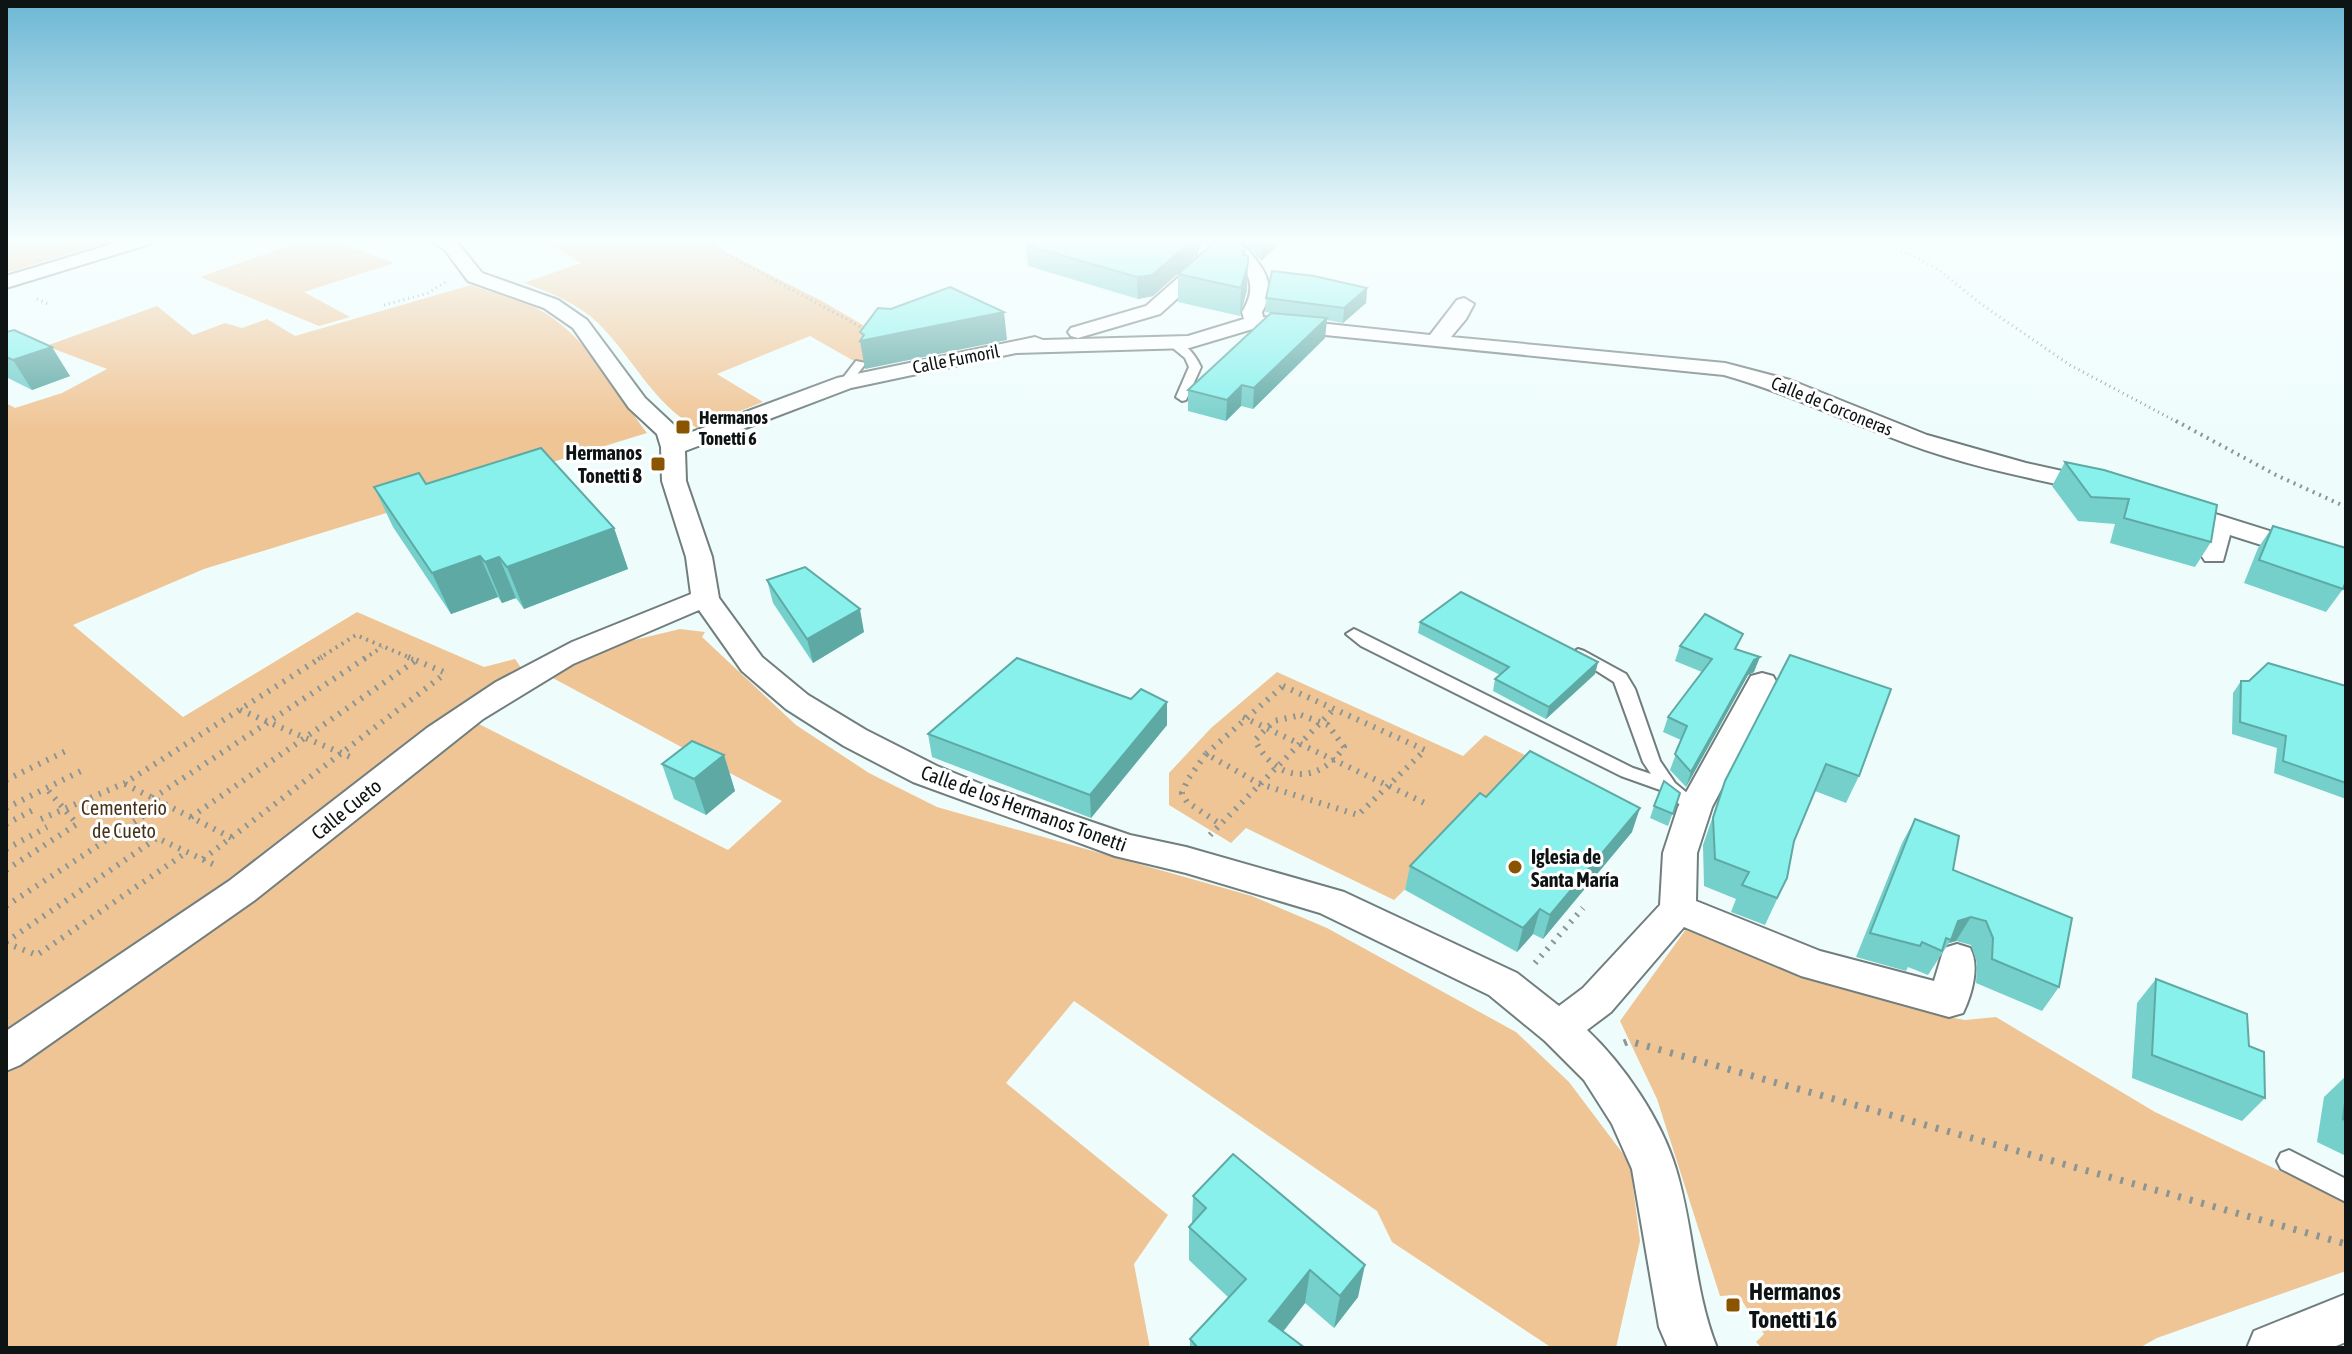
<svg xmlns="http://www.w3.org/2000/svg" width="2352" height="1354" viewBox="0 0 2352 1354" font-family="'Asap Condensed',sans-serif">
<rect width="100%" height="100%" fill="#eefdfc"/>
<g fill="#f0c596">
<path d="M6,240H115L6,273Z"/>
<path d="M305,240H331L394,263L304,292L350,317L319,326L200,277Z"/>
<path d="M580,240H713L727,253L822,301L875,332L866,361H854L810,336L717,374L763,402L697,428C653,404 634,359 599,324C577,303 552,293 524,283L581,263L555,247Z"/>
<path d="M471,285C492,293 516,298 536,308C586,333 614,390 647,433L204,569L73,625L183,717L357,612L484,667L515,659L522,669L471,697L429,728L297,834L6,1046V403L15,408L62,393L107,369L46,346L157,306L193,335L225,323L242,328L267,319L295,336Z"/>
<path d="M680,629L705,632L702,637L796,725L869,773L937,807L1252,896L1327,928L1516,1032L1569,1082L1630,1163L1640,1241L1616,1348H1552L1392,1242L1377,1211L1074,1001L1006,1083L1168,1215L1134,1264L1150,1348H6V1068L475,722L728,850L782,801L549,676L630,641Z"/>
<path d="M1277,672L1463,756L1485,735L1537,761L1394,900L1246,828L1231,843L1169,805V773L1211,728Z"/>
<path d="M1689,925L1813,976L1938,1015L1965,1020L1996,1017L2155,1112L2346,1202V1271L2157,1338L2139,1348H1762L1756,1342L1764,1334L1738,1295L1720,1296L1657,1099L1620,1021Z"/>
</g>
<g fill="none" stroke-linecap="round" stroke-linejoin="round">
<g stroke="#717e7d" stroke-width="4">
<g id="lane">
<path d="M1168,340C1183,339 1195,354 1201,367L1186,400L1182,401L1176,397L1189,367L1185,358L1168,344Z"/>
<path d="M856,361L866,363L849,385H841L839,383Z"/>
<path d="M1354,629L1633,768L1651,774L1643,762L1614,682L1570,654L1578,649L1584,651L1626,674L1635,689L1660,761L1675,783L1704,807L1701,812H1689L1663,791L1621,776L1361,646L1346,634Z"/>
<path d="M2289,1150L2346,1179V1202L2281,1169L2277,1161L2281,1153Z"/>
</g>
</g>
<g stroke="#717e7d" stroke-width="4">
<g id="street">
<path d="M126,240H153L150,244L6,288V276Z"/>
<path d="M430,240L457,242L482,273L558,300L587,320L645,398L676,427L681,436L837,378L1035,337L1043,340L1188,336L1244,319L1242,312C1263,279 1240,266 1221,240H1239C1259,263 1280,282 1262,312L1263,317L1430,335L1457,300L1464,298L1474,304L1466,319L1451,337L1725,363L1790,380L1927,435L2026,463L2107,481L2110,486L2107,491L2098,493C2035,479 1969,467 1908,444C1846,421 1787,393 1724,375L1256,328L1189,348L1016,353L851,388L685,451L686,481L712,557L719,598L762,657L808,695L866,730L937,766L981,784L1130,835L1186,847L1344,892L1517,973L1559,1006L1583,988L1660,905L1663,853L1678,807L1751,676L1762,673L1773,676L1777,683L1712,807L1697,853L1696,901L1820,951L1934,981L1944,948L1957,944L1970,948C1980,966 1972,994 1963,1013L1949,1017L1801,976L1684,927L1611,1012L1587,1030C1624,1065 1661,1119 1676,1169C1694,1228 1694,1291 1717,1348H1668L1659,1327L1632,1169L1612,1124L1584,1080L1545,1041L1489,995L1320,913L1186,873L1115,856L913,782L844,746L786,709L742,671L699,610L573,664L483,719L255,900L20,1065L6,1071V1031L229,881L427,728L496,682L572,642L691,594L686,557L662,481L661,447L657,434L629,408L573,328L544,308L468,281L445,250Z"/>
<path d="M1202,240H1220L1210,269L1160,314L1078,338L1071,336L1068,332L1071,328L1146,306L1195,263Z"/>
<path d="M2174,501L2346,555V572L2230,535L2223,561H2205L2201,555L2205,527L2165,514L2161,509L2165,504Z"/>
<path d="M2346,1294V1342L2331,1348H2247L2254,1331Z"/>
</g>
</g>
<g stroke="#8a9594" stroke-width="3" stroke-dasharray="1 4" stroke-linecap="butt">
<path d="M707,240L724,253L859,326L866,334"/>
<path d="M1867,240L1910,254L1939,270L1981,304L2070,365L2179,423"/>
<path d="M37,299L48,304"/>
<path d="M384,305L428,293L447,281"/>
</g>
<g stroke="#8a9594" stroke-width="4" stroke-dasharray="2 5" stroke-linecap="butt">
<path d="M2176,421L2276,475L2346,507"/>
<path d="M318,659L356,635L413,659"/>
<path d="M364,659L382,647"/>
</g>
<g stroke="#8a9594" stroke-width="6" stroke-dasharray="2 7" stroke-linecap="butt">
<path d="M408,657L446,673"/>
<path d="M1283,686L1425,750L1358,815L1260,784L1206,754Z"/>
<path d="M240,710L355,759"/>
<path d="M1301,715L1328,725L1344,747C1318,786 1275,782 1255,740L1274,721Z"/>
<path d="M1243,717L1429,805"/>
<path d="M1206,754L1188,779L1182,793L1187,802L1220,824"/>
<path d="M6,780L70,749"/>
<path d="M125,784L232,838"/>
<path d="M153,798L367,657"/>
<path d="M6,808L81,771"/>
<path d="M191,817L415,661"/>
<path d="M41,819L125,783L322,657"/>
<path d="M6,824L33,810"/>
<path d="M1210,835L1335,708"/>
<path d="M6,849L47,827"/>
<path d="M203,859L446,673"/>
<path d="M6,870L77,824L46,788"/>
<path d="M6,906L163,803"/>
<path d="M6,942L157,838L217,866"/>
<path d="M6,943L37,955L187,852"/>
<path d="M1535,963L1583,908"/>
</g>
<path stroke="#8a9594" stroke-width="7" stroke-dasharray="3 9" stroke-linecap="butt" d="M1624,1043L1629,1041L2346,1244"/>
<use href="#lane" fill="#fff" fill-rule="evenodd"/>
<use href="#street" fill="#fff" fill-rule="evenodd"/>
</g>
<g fill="#75cfcb">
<path d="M1040,240H1200L1192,261L1153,296L1138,299L1028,266L1026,245Z"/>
<path d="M1241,240H1283L1261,261Z"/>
<path d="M1212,244L1245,248L1247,290L1240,316L1178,302V274Z"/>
<path d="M1367,288L1366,303L1343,323L1327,320L1325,338L1253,409L1241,406L1226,421L1188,411V390L1271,313L1265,312L1266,298Z"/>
<path d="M6,332L70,376L32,390L6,377Z"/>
<path d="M2065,462L2211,542L2195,567L2110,543L2115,524L2078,521L2052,486Z"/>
<path d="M426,484L614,528L628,569L524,609L516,598L502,603L498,597L451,614L393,527L374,487Z"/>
<path d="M2273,526L2343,589L2326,612L2244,583L2258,548Z"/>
<path d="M767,580L864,632L813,663L773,603Z"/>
<path d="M1420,622L1598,662L1595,674L1546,719L1493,691L1495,679L1500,675L1418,633Z"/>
<path d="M1680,646L1737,649L1754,672L1748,675L1686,787L1670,770L1681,740L1663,732L1668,717L1702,672L1675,661Z"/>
<path d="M1790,655L1859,776L1846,803L1815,791L1794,841L1787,878L1765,925L1731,912L1736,899L1704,886L1703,845L1725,781Z"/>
<path d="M2241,681L2346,686V799L2274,773L2277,748L2232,734L2233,693Z"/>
<path d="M1167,725L1091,818L932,757L928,734Z"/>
<path d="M724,755L735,791L706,815L674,799L662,764Z"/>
<path d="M1680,793L1668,826L1650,818L1654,806Z"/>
<path d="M1486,797L1632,832L1543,939L1533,934L1517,952L1405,890L1410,866Z"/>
<path d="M1915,819L1953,870L2059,987L2042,1011L1976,983L1977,963L1971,945L1956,941L1949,943L1928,975L1908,967L1906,971L1856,957L1902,843Z"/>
<path d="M2156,979L2249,1046L2265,1098L2242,1121L2132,1078L2137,1003Z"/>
<path d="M2346,1076V1156L2317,1142L2324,1097Z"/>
<path d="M1193,1196L1358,1297L1334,1328L1305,1303L1283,1332L1305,1348H1190V1339L1229,1298L1189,1260V1227L1192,1223Z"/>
</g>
<g fill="#5fa9a5">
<path d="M1193,240H1200L1192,261L1153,296L1138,299L1137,277Z"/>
<path d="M1262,240H1283L1261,261Z"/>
<path d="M1248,263L1247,290L1240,316L1241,288Z"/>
<path d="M1367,288L1366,303L1343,323L1344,308Z"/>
<path d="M1004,312L1007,340L865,369L860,341Z"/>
<path d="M1327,318L1325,338L1253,409L1254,388Z"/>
<path d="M52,347L70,376L32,390L13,360Z"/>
<path d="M1242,385L1241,406L1226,421L1227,400Z"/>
<path d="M614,528L628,569L524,609L507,567Z"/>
<path d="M480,556L498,597L451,614L432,573Z"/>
<path d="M499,557L516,598L502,603L485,562Z"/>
<path d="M860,609L864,632L813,663L807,639Z"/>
<path d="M1760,657L1754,672L1748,675L1686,787L1691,772L1754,660Z"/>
<path d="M1598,662L1595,674L1546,719L1549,707Z"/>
<path d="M1167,702V725L1091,818L1090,795Z"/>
<path d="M724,755L735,791L706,815L694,779Z"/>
<path d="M1640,808L1632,832L1543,939L1550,915Z"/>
<path d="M1540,909L1533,934L1517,952L1523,928Z"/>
<path d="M1971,917L1956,941L1949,943L1958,921Z"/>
<path d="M1365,1265L1358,1297L1334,1328L1340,1296Z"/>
<path d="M1310,1270L1305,1303L1270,1348L1269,1321Z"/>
</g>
<g fill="#88f1ec" stroke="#5fa9a5" stroke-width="2">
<path d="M1040,240H1193L1152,275L1137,277L1026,245Z"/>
<path d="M1214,240H1238L1245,248L1243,255L1248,256V263L1241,288L1178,274L1212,244Z"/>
<path d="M1272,271L1314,276L1367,288L1344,308L1266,298Z"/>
<path d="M950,287L1004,312L860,341L864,335L860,332L878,308L891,309Z"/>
<path d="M1271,313L1327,318L1254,388L1242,385L1227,400L1188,390Z"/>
<path d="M14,330L52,347L13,360L6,357V332Z"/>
<path d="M541,448L614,528L507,567L499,557L485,562L480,556L432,573L374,487L419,473L426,484Z"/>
<path d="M2065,462L2104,470L2217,505L2211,542L2124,518L2129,499L2091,497Z"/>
<path d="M2273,526L2346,548V581L2343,589L2259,560Z"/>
<path d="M805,567L860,609L807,639L767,580Z"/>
<path d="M1461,592L1598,662L1549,707L1495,679L1509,667L1420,622Z"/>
<path d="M1705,614L1743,634L1735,649L1760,657L1754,660L1691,772L1675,754L1687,726L1668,717L1712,659L1680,646Z"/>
<path d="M1790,655L1891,689L1859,776L1826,764L1794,841L1787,878L1777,898L1742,885L1749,872L1715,859L1713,818L1725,781Z"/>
<path d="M1017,658L1131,699L1141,689L1167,702L1090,795L928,734Z"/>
<path d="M2268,663L2346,686V783L2283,761L2286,736L2240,722L2241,681H2249Z"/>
<path d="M692,741L724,755L694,779L662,764Z"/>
<path d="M1530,751L1640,808L1550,915L1540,909L1523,928L1410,866L1480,793L1486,797Z"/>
<path d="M1664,781L1680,793L1673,814L1654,806Z"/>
<path d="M1915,819L1959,836L1953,870L2072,918L2059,987L1992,959L1993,938L1986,921L1971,917L1958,921L1951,940L1946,938L1942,951L1922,942L1920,946L1870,933Z"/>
<path d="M2156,979L2247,1014L2249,1046L2264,1052L2265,1098L2152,1055Z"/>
<path d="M2346,1094V1121L2343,1119Z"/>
<path d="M1233,1154L1365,1265L1340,1296L1310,1270L1269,1321L1305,1348H1198L1190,1339L1246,1279L1189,1227L1206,1208L1193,1196Z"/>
</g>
<linearGradient id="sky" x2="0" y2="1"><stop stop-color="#6bb7d4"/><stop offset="0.56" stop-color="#f7fefe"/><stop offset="1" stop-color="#f7fefe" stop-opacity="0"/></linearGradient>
<rect width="2352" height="429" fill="url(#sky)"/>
<g fill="#895500" stroke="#fff" stroke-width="3">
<rect x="675" y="419" width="16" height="16" rx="4"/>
<rect x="650" y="456" width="16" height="16" rx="4"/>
<circle cx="1515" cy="867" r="8"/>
<rect x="1725" y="1297" width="16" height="16" rx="4"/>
</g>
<g text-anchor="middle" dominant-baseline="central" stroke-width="6" stroke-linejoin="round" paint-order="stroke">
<g font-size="18" fill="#0e1313" stroke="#fff">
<text transform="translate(956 359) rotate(-11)">Calle Fumoril</text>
<text transform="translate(1832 406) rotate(22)">Calle de Corconeras</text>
</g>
<g font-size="18" font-weight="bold" fill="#0e1313" stroke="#fff" text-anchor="start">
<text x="699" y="417">Hermanos<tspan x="699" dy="21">Tonetti 6</tspan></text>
</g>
<g font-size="20" font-weight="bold" fill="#0e1313" stroke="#fff" text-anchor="end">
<text x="642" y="452">Hermanos<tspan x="642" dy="23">Tonetti 8</tspan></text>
<text x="1531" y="856" text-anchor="start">Iglesia de<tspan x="1531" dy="23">Santa María</tspan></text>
</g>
<g font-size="20" fill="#483217" stroke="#fff">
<text x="124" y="807">Cementerio<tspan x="124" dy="23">de Cueto</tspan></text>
</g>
<g font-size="20" fill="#0e1313" stroke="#fff">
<text transform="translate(1024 808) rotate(20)">Calle de los Hermanos Tonetti</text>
<text transform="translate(346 809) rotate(-39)">Calle Cueto</text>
</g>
<g font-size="24" font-weight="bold" fill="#0e1313" stroke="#fff" text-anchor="start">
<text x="1749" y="1291">Hermanos<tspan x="1749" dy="28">Tonetti 16</tspan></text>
</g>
</g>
<rect width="2352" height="1354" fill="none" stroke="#0e1313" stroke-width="16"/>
</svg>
